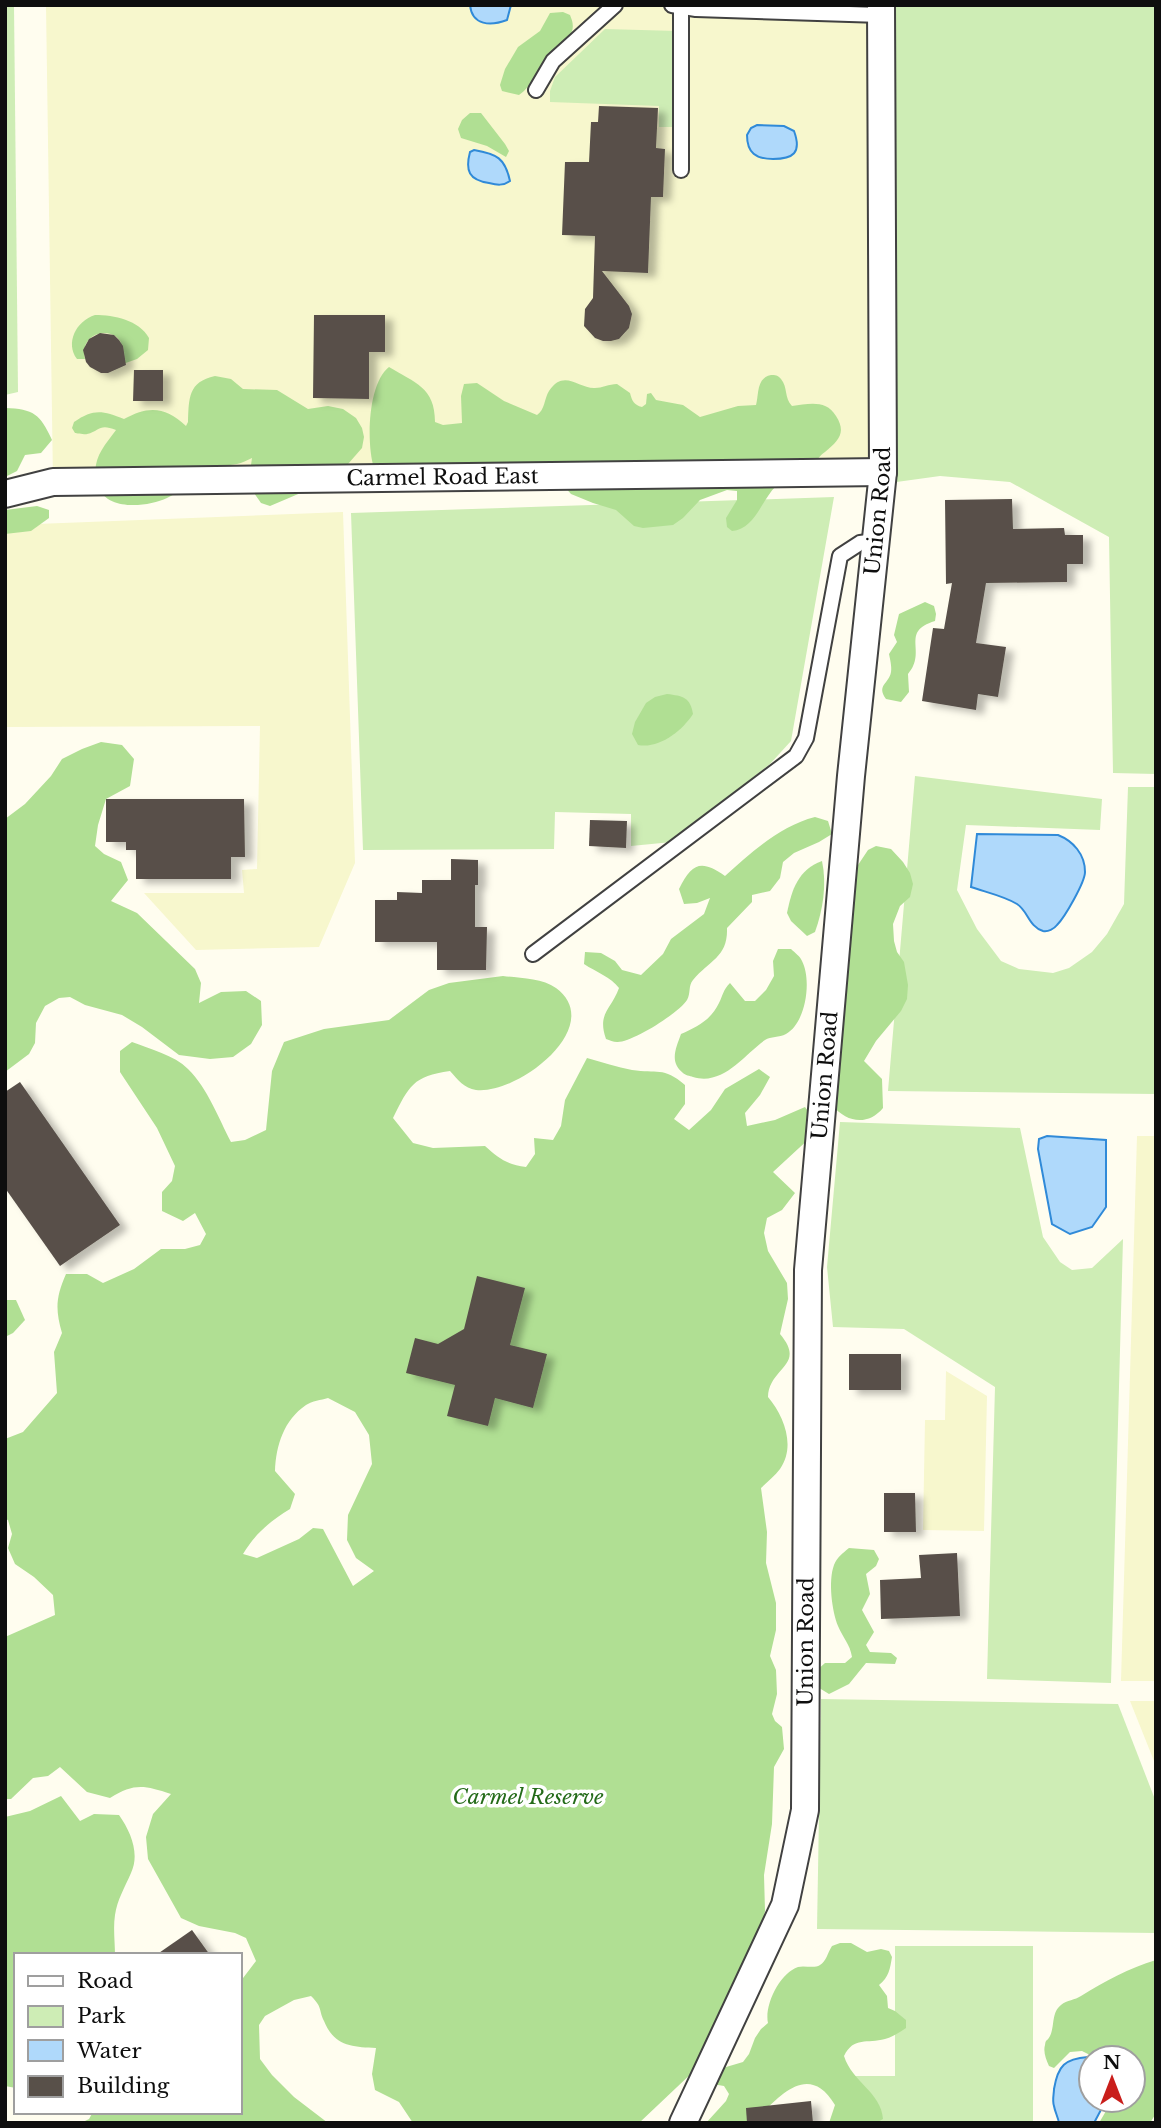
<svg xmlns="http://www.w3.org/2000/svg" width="1161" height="2128" viewBox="0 0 1161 2128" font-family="'Libre Baskerville',serif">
<defs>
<filter id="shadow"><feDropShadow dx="8" dy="4.5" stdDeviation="3.5" flood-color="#0004"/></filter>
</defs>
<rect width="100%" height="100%" fill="#fffdef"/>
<g fill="#f7f7cd">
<path d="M46,5H881L883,472L53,482Z"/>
<path d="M343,512L355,863L319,947L196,950L144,893H244L242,870L257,869L260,726L7,727L5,724V528L11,525Z"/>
<path d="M1137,1136H1156V1681H1121Z"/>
<path d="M946,1371L987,1396L984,1531L923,1530L925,1420H945Z"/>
<path d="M1130,1701H1156V1766Z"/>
</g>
<g fill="#ceedb5">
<path d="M5,5H14L18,392L5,395Z"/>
<path d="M881,5H1156V774L1113,773L1109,537L1010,482L940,476L882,484Z"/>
<path d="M605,29L677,31L674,127H659V106L550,102V91L555,77Z"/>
<path d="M834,497L791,741L770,764L672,842L631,846V814L555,812L554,849L363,850L351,513Z"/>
<path d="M915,776L1102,799L1100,830L966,825L957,890L977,929L1001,961L1019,969L1053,973L1069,968L1092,952L1107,934L1124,904L1128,787H1156V1094L888,1091Z"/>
<path d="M840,1122L1020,1128L1043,1237L1060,1262L1072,1270L1092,1268L1123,1239L1111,1683L987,1679L995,1387L904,1329L833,1327L827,1267Z"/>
<path d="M821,1699L1118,1704L1156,1802V1933L817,1929Z"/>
<path d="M895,1946H1033V2123H850V2076H895Z"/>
</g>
<g fill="#b0df93" fill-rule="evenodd">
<path d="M563,12L570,15C572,20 574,25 572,31C569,41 556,47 549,55C537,67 534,85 519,95L502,91L500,85L505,69L518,47L540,31L550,13Z"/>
<path d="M470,113H481L505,144L509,151L506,157L487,146L461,138L458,129L462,120Z"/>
<path d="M95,315C114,315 139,320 149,338L148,350L137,359L120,365C120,360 122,353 122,348C121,325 78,328 85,359H77C65,343 76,321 95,315Z"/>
<path d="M389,367C415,383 435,387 435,422L443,425L462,423L461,396L464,384L477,383L504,401L537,415C545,410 544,399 549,391C564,368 579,389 595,388C602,388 609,384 617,384L630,393C632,401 634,405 642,407L646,404L647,394L651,393L656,400L683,405L700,417L738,406L756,405C759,395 756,378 771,375C775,375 778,375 781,379C788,387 784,398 792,406C808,404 826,399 836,416C847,433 838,441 825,452C820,455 818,460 813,463C802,472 786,476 776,486C761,501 755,529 732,531L727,527L726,518L737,500V491L727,490L700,500L683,518L673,525L643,528L634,526L616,510L593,503L571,494L563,485L374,468C366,443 368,383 389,367Z"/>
<path d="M215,376L231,379L243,389L277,390L308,409L328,406L343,409L356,418L362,428L364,437L362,448L348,464L303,492L270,506L261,503L252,490L250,472L252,458C247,460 242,463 237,464C228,466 219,464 210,467C194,474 183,491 167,498C148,507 108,511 99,488C89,462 102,449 116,430C99,423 100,431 87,434C86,435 76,433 75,433L72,428L74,422C93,409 102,410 124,419C149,405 166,407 186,426L188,422C189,398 188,382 215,376Z"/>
<path d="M5,408C34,409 40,414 52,440L41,453L25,455L17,471L5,477Z"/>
<path d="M37,506L49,510V518L31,531L5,534V510Z"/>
<path d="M925,602L934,606L936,614L935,621C899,632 928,651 908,674L909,692L901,702L886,699C876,685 889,684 891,672C892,667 890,659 889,654L897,642L894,635L899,614Z"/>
<path d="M667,694C683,696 690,697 693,714C682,731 659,749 638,745L632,734L635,722L646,703L655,697Z"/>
<path d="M101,742L122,745L134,759L130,786L106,799L98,825L95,846L104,854L121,862L128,880L111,901L137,913L195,969L201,983L199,1003L221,992L246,991L261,1001L262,1025L251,1044L233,1057L210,1059L179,1055L142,1027L122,1015L85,1005L70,997L59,998L45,1006L36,1023L35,1043L29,1054L5,1072V819L25,804L51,776L62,759L82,749Z"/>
<path d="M815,817L828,821L832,834L819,842L794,853L783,862L780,878L770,891L752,895V902L727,928C728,957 710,960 693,980C688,986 691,993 687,1000C679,1013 631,1043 617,1042C613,1042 610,1040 606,1039C597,1013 611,1010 619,988C611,977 596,972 584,964L585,952L601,953L615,961L622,970L641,975L663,954L671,939L704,914L710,898L697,903L684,904L679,889C692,863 701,859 725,876C752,852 780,826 815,817Z"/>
<path d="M876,846L891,849L903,862L910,873L913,884L910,897L900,906L893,924L894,941L897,952L904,962L908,985L907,999L901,1011L876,1041L864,1061L882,1079L883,1108C868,1126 847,1123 832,1105L854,871L868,850Z"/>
<path d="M822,861C827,884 823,910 815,932L807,936L791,921L787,913C792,889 798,870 822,861Z"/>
<path d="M778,949H791C795,953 800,956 802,961C812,980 806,1023 786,1034C779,1038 771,1036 765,1040C743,1056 723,1086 693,1077C690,1076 685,1075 683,1073C669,1062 676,1048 681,1034C697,1027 711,1020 719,1003C723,995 723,990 730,983L745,1001H755L766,990L774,976L773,961Z"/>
<path d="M503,976C519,978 542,978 556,988C607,1026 518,1095 476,1090C464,1088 458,1080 450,1071C413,1076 409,1086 393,1118L413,1143L433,1148L485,1146C498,1158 508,1165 526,1167L535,1154L534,1138L553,1140L561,1126L565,1100L587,1058C602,1062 617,1067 632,1070C657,1074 663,1066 685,1085V1104L674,1119L689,1130L711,1110L725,1089L759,1069L770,1077L760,1095L745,1113L747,1126L775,1120L805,1107L814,1119L812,1136L773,1172L795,1193L782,1210L767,1218L764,1233L768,1251L787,1283L788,1299L780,1334C807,1366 769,1367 768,1397C784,1416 796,1446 780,1469C775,1476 767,1482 761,1488L767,1532L766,1563L776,1603V1630L770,1656L776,1670L777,1694L772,1714L775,1721L782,1727L784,1749L774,1767L772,1824L764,1875L765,1911L759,1945L695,2070L639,2123H413L399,2102L375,2090L372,2074L376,2048C352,2047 334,2046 324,2021C318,2008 323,2008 311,1996L294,2000L265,2016L259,2025L260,2059L272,2075L294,2097L328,2123H81L89,2119L93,2112H240V1982L256,1961L246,1938L235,1933L199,1926L181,1918L148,1859L146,1837L153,1814L171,1794C144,1785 134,1783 110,1798L87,1792L60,1767L48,1776L33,1778L11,1799H5V1637L55,1615L53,1595L34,1577L15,1564L8,1548L12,1534L8,1520L5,1519V1439L23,1432L57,1393L54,1352L62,1333C55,1309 56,1297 66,1274H87L103,1283L134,1269L161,1249H185L200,1245L206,1234L195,1213L183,1221L162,1211V1192L172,1181L175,1166L157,1128L120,1072V1051L132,1042C150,1049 174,1055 188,1069C208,1089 218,1117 231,1142L245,1140L266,1130L272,1071L284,1042L324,1029L389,1020L429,990L449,983ZM328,1398L355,1412L369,1435L372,1464L348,1515L347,1540L356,1558L374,1571L353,1586L323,1529L313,1528L299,1539L257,1558L243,1554C255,1534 270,1521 290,1509L295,1494L275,1471C276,1445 284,1420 306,1405C312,1401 321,1400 328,1398Z"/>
<path d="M5,1300H16L25,1320L13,1333L5,1337Z"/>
<path d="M849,1548L874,1550L879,1559L876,1566L866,1574L870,1594L862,1610L874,1632L866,1645L870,1652L891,1653L897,1658L895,1664L866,1663L849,1684L829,1694L816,1686V1671L825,1663H845L852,1657C850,1644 843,1638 838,1626C832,1611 828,1581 834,1565C837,1557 843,1553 849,1548Z"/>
<path d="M61,1796L80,1821L94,1814L119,1815C131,1832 140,1854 131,1873C125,1887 117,1900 115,1915C113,1928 115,1942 115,1955H16V2088L5,2086V1817L30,1811Z"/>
<path d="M840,1943H851L867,1952L881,1949L889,1951L892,1957C890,1969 889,1977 879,1985L887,1996L888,2008L895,2011L906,2020V2028C900,2032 893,2037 885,2039C867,2044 854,2036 844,2056C852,2082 881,2092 883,2119L876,2123H829L835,2105C807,2059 777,2100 752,2123H706L726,2101L729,2094L724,2086L712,2084L716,2070L743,2062L749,2054L755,2038L761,2029L768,2023C764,2005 780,1973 798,1967C805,1965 814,1969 820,1965C826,1962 828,1952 832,1946Z"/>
<path d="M1156,1960L1155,2115L1150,2123H1099L1106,2111L1108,2100H1133V2058H1096L1082,2051L1070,2052L1054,2068L1049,2066C1046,2059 1043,2052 1045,2045C1046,2038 1047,2042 1050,2036C1055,2026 1051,2013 1061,2005C1067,2000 1075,2000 1081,1996C1105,1981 1129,1968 1156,1960Z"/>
</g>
<g fill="#afd9fb" stroke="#308ad8" stroke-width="2">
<path d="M470,5H511L507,20C491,26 472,26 470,5Z"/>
<path d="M757,125L784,126L794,131C802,153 793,159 773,159C756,159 747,153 747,135L751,128Z"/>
<path d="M474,150C497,154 505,158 510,181C503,186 497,185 489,183C469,180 465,171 470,152Z"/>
<path d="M977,834L1058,835C1073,841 1085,854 1085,872C1085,882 1065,917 1057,925C1054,929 1048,932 1043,931C1029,927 1028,911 1017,904C1004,896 985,892 971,887Z"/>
<path d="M1047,1136L1106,1140V1207L1092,1227L1070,1234L1052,1224L1038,1149L1039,1139Z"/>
<path d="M1088,2057L1091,2059V2100H1103V2106L1094,2123H1059C1058,2117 1055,2112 1054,2106C1052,2100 1054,2094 1054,2089C1058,2065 1065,2059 1088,2057Z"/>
</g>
<g fill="#585049" filter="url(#shadow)">
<path d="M599,106L658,108L656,148L665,149L663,197H651L648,273L602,271L629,306L632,314L629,328L619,339L611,341H603L595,338L584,326L585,309L593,298L595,236L562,235L565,162H589L591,122H598Z"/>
<path d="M314,315H385V352H369V399L313,398Z"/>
<path d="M100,333L114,335L119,340L123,346L126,365L108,373H101L90,367L86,362L83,350L89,339Z"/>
<path d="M134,370H163V401H133Z"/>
<path d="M1012,499L1013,529L1064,528L1065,535H1083V564H1067V582L986,583L976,643L1006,647L998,697L978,694L976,710L922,701L933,628L944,629L952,583L946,584L945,500Z"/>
<path d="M106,799H244L245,857H231V879H136V850H126V842H106Z"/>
<path d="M590,820L627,821L626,848L589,846Z"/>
<path d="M451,859L478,860V885H475V927H487L486,970H437V942H375V900H397V892L422,893V880H451Z"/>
<path d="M20,1082L120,1225L60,1266L5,1188V1092Z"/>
<path d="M477,1276L525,1288L510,1345L547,1354L533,1408L495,1398L488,1426L447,1416L455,1385L406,1373L415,1338L438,1344L464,1329Z"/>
<rect x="849" y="1354" width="52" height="36"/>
<path d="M884,1493H915L916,1532H884Z"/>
<path d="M957,1553L960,1616L881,1619L880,1580L921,1578L919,1555Z"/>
<path d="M192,1930L210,1955H156Z"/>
<path d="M811,2101L813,2123H747L746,2108Z"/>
</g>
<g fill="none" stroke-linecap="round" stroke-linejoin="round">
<g stroke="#414141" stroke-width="18">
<g id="lane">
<path d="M672,5L696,9L881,15"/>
<path d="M681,8V170"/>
<path d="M536,90L553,61L615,5"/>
<path d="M533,954L796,756L806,738L840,556L860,543L876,541"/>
</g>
</g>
<g stroke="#414141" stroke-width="30">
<g id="street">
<path id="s1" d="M5,494L53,482L883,472"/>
<path id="s2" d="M683,2123L785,1905L805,1810L808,1270L851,776L883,472L881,5"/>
</g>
</g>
<use href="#lane" stroke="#fff" stroke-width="14"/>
<use href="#street" stroke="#fff" stroke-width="26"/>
</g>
<g text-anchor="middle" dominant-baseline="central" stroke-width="7" stroke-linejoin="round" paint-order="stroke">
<g font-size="21" fill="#0e0e0e" stroke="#fff">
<text stroke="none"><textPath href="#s1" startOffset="439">Carmel Road East</textPath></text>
<text stroke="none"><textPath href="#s2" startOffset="1640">Union Road</textPath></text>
<text stroke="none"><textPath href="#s2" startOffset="1073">Union Road</textPath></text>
<text stroke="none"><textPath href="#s2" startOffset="506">Union Road</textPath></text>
</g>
<g font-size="21" font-style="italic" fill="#246b19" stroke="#fff">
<text x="528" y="1797">Carmel Reserve</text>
</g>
</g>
<rect width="1161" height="2128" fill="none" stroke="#0e0e0e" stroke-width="14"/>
<rect x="14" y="1953" width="228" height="161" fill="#ffffff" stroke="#9f9f9f" stroke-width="2"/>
<rect x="28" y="1976" width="35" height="10" fill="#ffffff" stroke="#9f9f9f" stroke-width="2"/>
<text x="77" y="1988" font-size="21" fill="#0e0e0e">Road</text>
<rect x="28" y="2006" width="35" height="21" fill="#ceedb5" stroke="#9f9f9f" stroke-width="2"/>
<text x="77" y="2023" font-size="21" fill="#0e0e0e">Park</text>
<rect x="28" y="2040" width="35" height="21" fill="#afd9fb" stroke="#9f9f9f" stroke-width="2"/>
<text x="77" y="2058" font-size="21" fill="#0e0e0e">Water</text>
<rect x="28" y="2076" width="35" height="21" fill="#585049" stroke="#9f9f9f" stroke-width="2"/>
<text x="77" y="2093" font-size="21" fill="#0e0e0e">Building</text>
<g transform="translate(1112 2079)"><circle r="33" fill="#ffffff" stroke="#9f9f9f" stroke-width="2"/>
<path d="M0-5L12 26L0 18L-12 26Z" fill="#c91e1b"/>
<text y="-10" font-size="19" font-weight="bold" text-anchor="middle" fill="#0e0e0e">N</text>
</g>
</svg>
